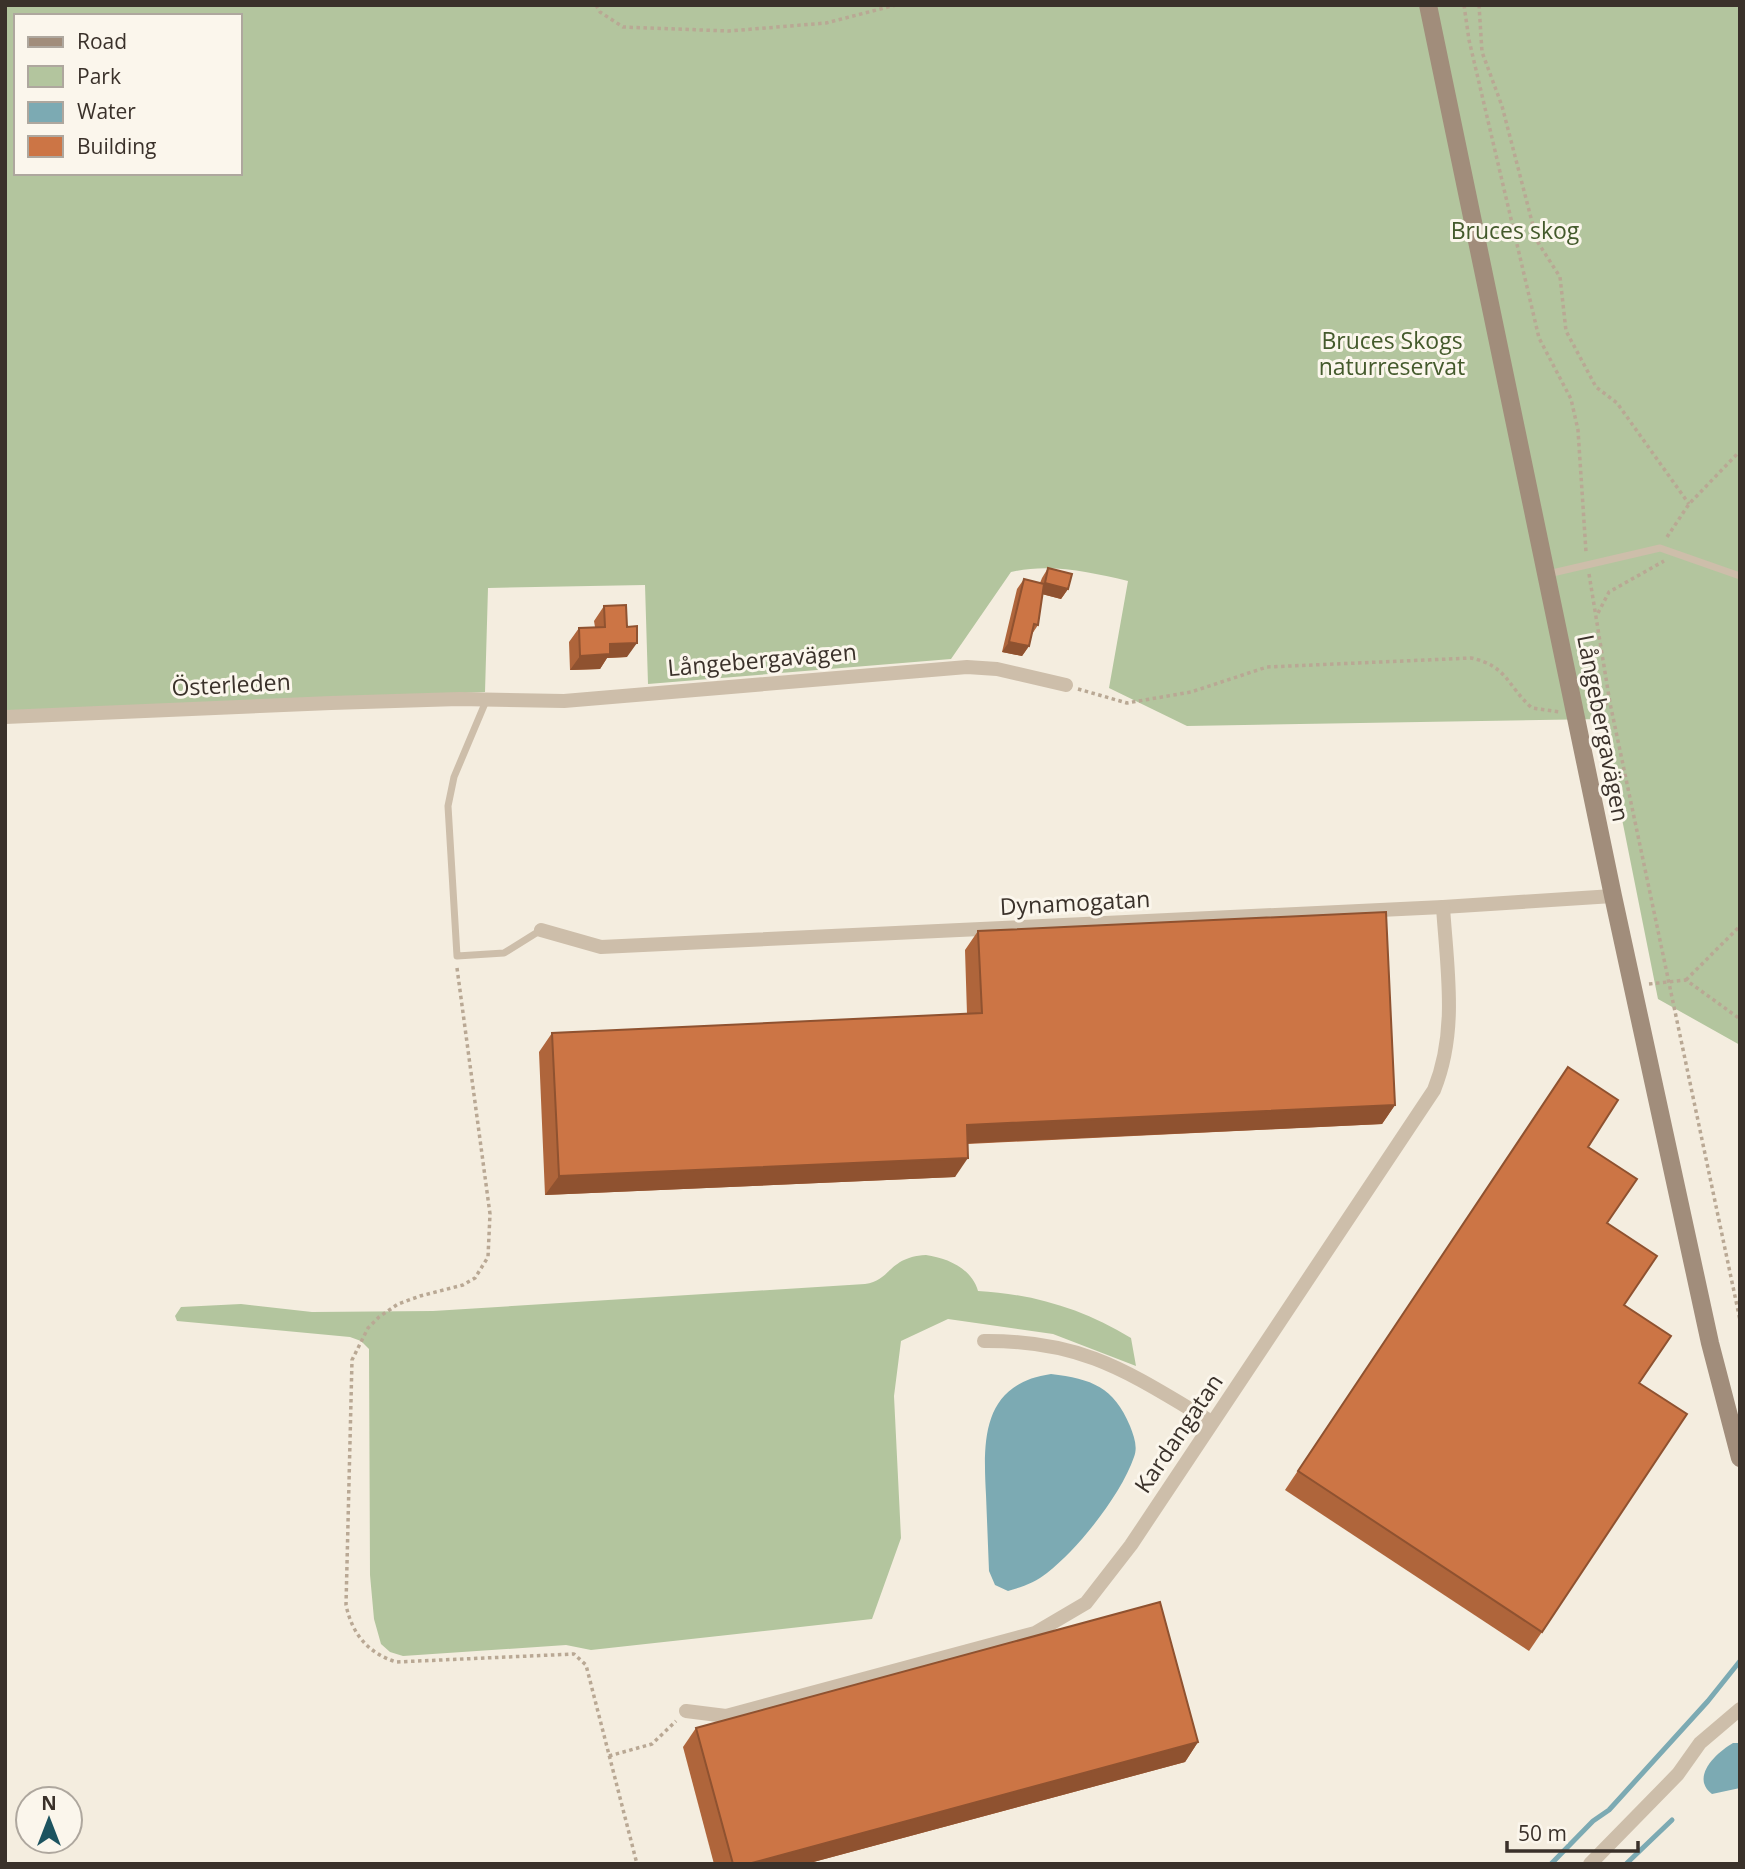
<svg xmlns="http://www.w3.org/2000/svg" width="1745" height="1869" viewBox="0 0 1745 1869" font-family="'Open Sans',sans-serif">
<rect width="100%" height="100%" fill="#f4eddf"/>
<g fill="#b3c59e" fill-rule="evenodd">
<path d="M5,5H1740V1045L1658,999L1602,719L1187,726L1109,688L1128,581C1090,572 1049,563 1011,572L951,659L648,684L645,585L488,588L485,692L5,715ZM16,16H240V173H16Z"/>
<path d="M926,1255C948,1258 972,1269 978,1291C1034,1294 1083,1309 1131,1338L1136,1366L1053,1334L948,1319L901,1341L894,1396L901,1538L872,1619L591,1650L566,1645L403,1656L390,1652L381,1644L374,1619L370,1575L369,1349L361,1341L350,1337L177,1321L175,1316L181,1307L241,1304L312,1312L433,1311L865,1284C891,1281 888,1257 926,1255Z"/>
</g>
<g fill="#7caab3">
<path d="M1051,1374C1092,1379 1114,1387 1130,1426C1134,1436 1138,1447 1134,1457C1121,1495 1078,1549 1047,1573C1036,1582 1022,1587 1008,1591L995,1585L989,1571C988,1545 987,1520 986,1495C983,1439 982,1384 1051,1374Z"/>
<path d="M1733,1743H1740V1788L1712,1794C1690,1777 1716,1753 1733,1743Z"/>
</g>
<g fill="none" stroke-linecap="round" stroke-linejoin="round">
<g stroke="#7caab3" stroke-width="5">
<path d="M1551,1864L1593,1821L1609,1810L1708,1701L1740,1661"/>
<path d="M1626,1864L1672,1820"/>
</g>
<g stroke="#b9a894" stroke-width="3.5" stroke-dasharray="3.5 3.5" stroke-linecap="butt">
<path d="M596,5L600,12L623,27L729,31L826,23L896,5"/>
<path d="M1464,5L1469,40L1539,338L1571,399L1578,430L1586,552"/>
<path d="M1479,5L1482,52L1502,106L1537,241L1560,277L1566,331L1596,387L1617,403L1689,504"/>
<path d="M1667,537L1689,504L1740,451"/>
<path d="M1589,574L1610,703L1740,1320"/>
<path d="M1598,613L1609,592L1664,561"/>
<path d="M1078,689L1127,703L1191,692L1267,667L1471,658C1508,666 1507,686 1532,708L1560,712"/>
<path d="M1591,707L1610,703"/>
<path d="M457,968L490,1214L488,1257L475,1278L463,1285L420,1296L398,1304L379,1317L368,1328L352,1360L346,1605C352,1634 368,1653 396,1662L574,1654L586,1665L637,1864"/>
<path d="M1686,980L1740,926"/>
<path d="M1649,984L1686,980L1740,1019"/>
<path d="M609,1756L652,1744L676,1721"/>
</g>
<g stroke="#cdbeaa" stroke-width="7">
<path d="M1548,574L1660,548L1740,576"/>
<path d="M486,701L454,777L448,806L457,956L504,953L541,930"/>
</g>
<g stroke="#cdbeaa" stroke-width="14">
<path d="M5,717L331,703L459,699L564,701L967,667L997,669L1066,685"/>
<path d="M541,930L601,947L1443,907L1613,896"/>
<path d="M984,1341C1085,1340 1129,1373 1212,1422"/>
<path d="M686,1711L726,1716L1035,1633L1086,1603L1131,1545L1434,1090C1458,1031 1447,969 1443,907"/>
<path d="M1590,1864L1678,1774L1700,1743L1740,1709"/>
</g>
<path stroke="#a18d7b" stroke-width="18" d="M1428,5L1613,896L1710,1343L1740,1458"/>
</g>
<g fill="#af653b">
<path d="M1048,568L1068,589L1061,599L1042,594L1038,625L1032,634L1029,646L1022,656L1002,652L1017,589L1024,579L1040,583L1042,578Z"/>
<path d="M604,606L627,657L607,658L600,669L570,670L569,642L579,628L595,627L594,621Z"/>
<path d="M978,931L1395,1105L1382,1124L968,1144L955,1177L545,1195L539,1052L552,1033L967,1014L965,950Z"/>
<path d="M1568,1067L1607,1223L1639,1383L1542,1632L1529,1651L1285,1490Z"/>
<path d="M696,1728L1198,1742L1185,1762L806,1864H714L683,1747Z"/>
</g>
<g fill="#8f5230">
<path d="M1045,583L1068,589L1061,599L1038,593Z"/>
<path d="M1009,642L1029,646L1022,656L1002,652Z"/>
<path d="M637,643L627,657L607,658L600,669L570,670L580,656L610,644Z"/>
<path d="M1395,1105L1382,1124L953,1144L967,1125Z"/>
<path d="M968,1158L955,1177L545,1195L559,1176Z"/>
<path d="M1198,1742L1185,1762L806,1864H748Z"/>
</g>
<g fill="#cc7545" stroke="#8f5230" stroke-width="2">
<path d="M1048,568L1072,574L1068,589L1045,583Z"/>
<path d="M1024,579L1044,584L1038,625L1034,624L1029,646L1009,642Z"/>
<path d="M626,605L627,627L637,626V643L610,644V654L580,656L579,628L605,627L604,606Z"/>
<path d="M1386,912L1395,1105L967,1125L968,1158L559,1176L552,1033L982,1013L978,931Z"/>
<path d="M1568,1067L1618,1100L1588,1147L1637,1179L1607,1223L1657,1256L1624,1305L1671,1336L1639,1383L1687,1414L1542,1632L1298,1471Z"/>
<path d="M1160,1602L1198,1742L748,1864H733L696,1728Z"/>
</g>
<g text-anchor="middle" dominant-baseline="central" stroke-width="6" stroke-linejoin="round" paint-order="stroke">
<g font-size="23" fill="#445a2c" stroke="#fbf6ec">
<text x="1515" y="230">Bruces skog</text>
<text x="1392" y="340">Bruces Skogs<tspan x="1392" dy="26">naturreservat</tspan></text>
</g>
<g font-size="23" fill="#3a312a" stroke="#fbf6ec">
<text transform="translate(762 659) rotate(-5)">Långebergavägen</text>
<text transform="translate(231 684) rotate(-3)">Österleden</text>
<text transform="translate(1604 728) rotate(79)">Långebergavägen</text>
<text transform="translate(1075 902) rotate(-3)">Dynamogatan</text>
<text transform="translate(1178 1433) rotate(-56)">Kardangatan</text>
</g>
</g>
<rect width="1745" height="1869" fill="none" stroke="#3a312a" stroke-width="14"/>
<rect x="14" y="14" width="228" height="161" fill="#fbf6ec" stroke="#aea79e" stroke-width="2"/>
<rect x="28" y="37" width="35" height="10" fill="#a18d7b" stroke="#aea79e" stroke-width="2"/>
<text x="77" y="49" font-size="21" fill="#3a312a">Road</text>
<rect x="28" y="66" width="35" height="21" fill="#b3c59e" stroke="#aea79e" stroke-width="2"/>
<text x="77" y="84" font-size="21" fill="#3a312a">Park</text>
<rect x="28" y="102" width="35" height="21" fill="#7caab3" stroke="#aea79e" stroke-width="2"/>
<text x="77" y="119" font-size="21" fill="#3a312a">Water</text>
<rect x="28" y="136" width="35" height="21" fill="#cc7545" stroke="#aea79e" stroke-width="2"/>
<text x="77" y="154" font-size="21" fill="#3a312a">Building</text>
<g transform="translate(49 1820)"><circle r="33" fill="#fbf6ec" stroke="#aea79e" stroke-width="2"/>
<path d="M0-5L12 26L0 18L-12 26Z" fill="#1c535f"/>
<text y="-10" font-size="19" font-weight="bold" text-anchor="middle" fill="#3a312a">N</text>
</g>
<path d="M1507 1841v10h131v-10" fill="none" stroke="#3a312a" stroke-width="3.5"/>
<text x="1518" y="1841" font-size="21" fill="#3a312a" stroke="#fbf6ec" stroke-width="5" paint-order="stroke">50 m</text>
</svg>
